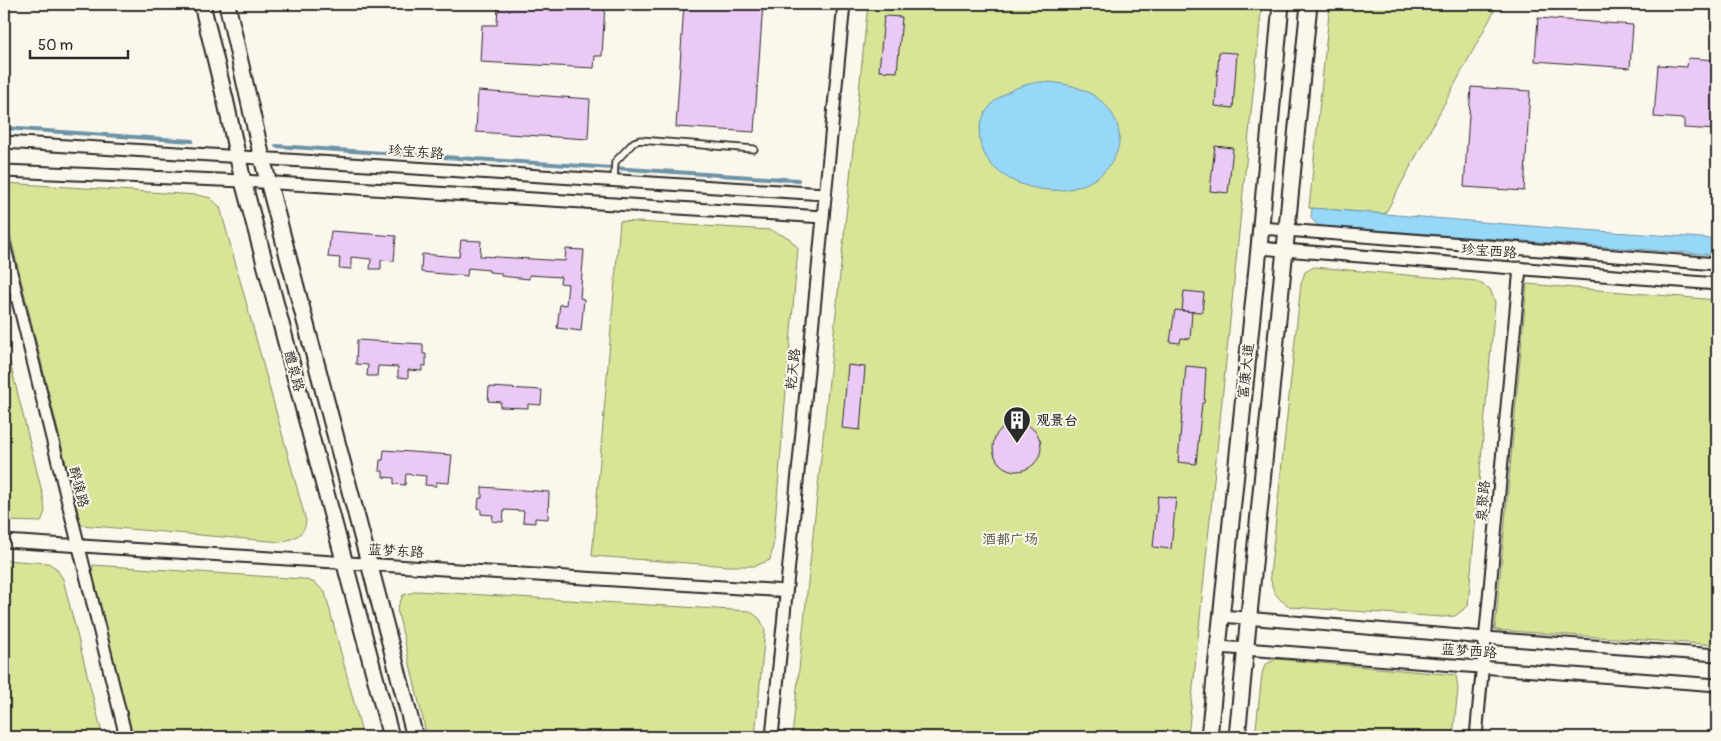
<svg xmlns="http://www.w3.org/2000/svg" width="1721" height="741" viewBox="0 0 1721 741" font-family="Pangolin,'LXGW WenKai TC',sans-serif">
<rect width="100%" height="100%" fill="#fbf7ec"/>
<filter id="ink" filterUnits="userSpaceOnUse"><feTurbulence type="fractalNoise" baseFrequency=".02" numOctaves="2"/><feDisplacementMap in="SourceGraphic" scale="10" xChannelSelector="R" yChannelSelector="G"/><feConvolveMatrix kernelMatrix="1 2 1 2 8 2 1 2 1" color-interpolation-filters="sRGB"/></filter>
<g filter="url(#ink)">
<g fill="#d8e597" stroke="#828861">
<path d="M868,4H1262L1188,737H792Z"/>
<path d="M1330,4H1498L1385,214L1309,208Z"/>
<path d="M4,183L197,195L211,198L220,207L306,521C305,535 294,538 282,542L81,525L4,210Z"/>
<path d="M620,221L771,230L789,238L798,248L773,546L770,560L755,566H728L592,556Z"/>
<path d="M1314,267L1476,281L1490,289L1495,302L1468,606L1455,616L1443,617L1291,607C1276,598 1273,593 1270,576L1301,284L1305,272Z"/>
<path d="M1527,284L1717,300V645L1495,630Z"/>
<path d="M4,338L43,496L45,511L41,522L4,521Z"/>
<path d="M4,560L48,563L56,568L63,579L103,737H4Z"/>
<path d="M93,565L303,579L315,583L325,592L363,737H133L92,574Z"/>
<path d="M418,591L750,611L760,619L765,630L755,737H427L397,609L403,595Z"/>
<path d="M1276,659L1456,675L1458,689L1453,737H1255L1262,674L1265,665Z"/>
</g>
<g fill="#97d8f9" stroke="#6c93a7">
<path d="M1039,82C1058,82 1077,85 1093,95C1136,123 1123,173 1077,187C1066,191 1052,191 1040,189C962,176 957,95 1039,82Z"/>
<path d="M1312,208L1554,228L1717,239V255L1318,226L1311,218Z"/>
</g>
<g fill="none" stroke-linecap="round" stroke-linejoin="round">
<g stroke="#6c93a7" stroke-width="4">
<path d="M4,128L192,141"/>
<path d="M276,146L798,180"/>
</g>
</g>
<g fill="#ebc9f5" stroke="#2b2b2b">
<path d="M498,4H605L602,56H595L594,68L480,62L482,25H497Z"/>
<path d="M684,4H763L754,132L676,127Z"/>
<path d="M884,16L902,17L897,72L879,71Z"/>
<path d="M1538,18L1633,25L1630,68L1535,61Z"/>
<path d="M1219,52L1237,53L1233,108L1215,106Z"/>
<path d="M1688,58L1717,60V130L1684,128V119L1654,117L1658,65L1687,67Z"/>
<path d="M1471,87L1530,91L1524,191L1464,187Z"/>
<path d="M478,91L590,99L588,139L476,132Z"/>
<path d="M1215,146L1233,148L1228,193L1210,191Z"/>
<path d="M331,231L396,236L394,261L381,260V269H370L371,259L351,257V269L339,268L340,258L328,257Z"/>
<path d="M461,240L481,241L480,256L565,261L566,249L584,250L580,298L584,299L581,331L557,328L560,304L566,305L568,284L560,283L561,277L529,275V279L501,276V273L489,272V270L468,268L467,276L421,272L422,254L459,257Z"/>
<path d="M1184,291L1204,293L1202,312L1182,311Z"/>
<path d="M1175,310L1192,312L1190,339L1181,338L1180,343L1170,342Z"/>
<path d="M357,340L423,344V354H426V366H422V371L408,370V378L398,377V367L378,366L377,376H367L368,365L356,364Z"/>
<path d="M848,365L865,367L860,430L842,428Z"/>
<path d="M1186,366L1206,368L1204,403H1202L1196,464L1178,462Z"/>
<path d="M489,387L542,390L541,405L528,404V408L500,407L501,402L488,401Z"/>
<circle cx="1017" cy="447" r="24"/>
<path d="M384,450L452,455L449,483L436,482V486L425,485L426,476L406,474L405,485L394,484V478L383,477V471H379L380,460H383Z"/>
<path d="M482,487L549,492L548,519L535,518V523L523,522L524,511L504,510L503,522L492,521L493,515L481,514V509L478,508L479,498H482Z"/>
<path d="M1158,496L1176,498L1171,549L1153,547Z"/>
</g>
<g fill="none" stroke-linecap="round" stroke-linejoin="round">
<g stroke="#2b2b2b" stroke-width="9">
<path id="service" d="M614,180L615,162L634,142L640,140L754,149"/>
</g>
<g stroke="#2b2b2b" stroke-width="15">
<g id="minor">
<path d="M4,142L825,194"/>
<path d="M4,171L243,181L823,217"/>
<path d="M1260,228L1717,264"/>
<path d="M4,244L126,737"/>
<path d="M1259,248L1717,284"/>
<path d="M4,541L786,591"/>
<path d="M1221,616L1485,638L1717,655"/>
<path d="M1218,647L1717,685"/>
<path d="M772,737L844,4"/>
<path d="M1476,737L1520,268"/>
</g>
</g>
<g stroke="#2b2b2b" stroke-width="19">
<g id="tertiary">
<path d="M202,4L226,103L243,181L391,737"/>
<path d="M227,4L262,158L415,737"/>
<path d="M1209,737L1259,248L1281,4"/>
<path d="M1237,737L1309,4"/>
</g>
</g>
<use href="#service" stroke="#fbf7ec" stroke-width="5.5"/>
<use href="#minor" stroke="#fbf7ec" stroke-width="11"/>
<use href="#tertiary" stroke="#fbf7ec" stroke-width="15"/>
</g>
</g>
<defs>
<g id="building-pin" transform="scale(1.4375)"><path d="M0 17L-7.5 6A9.5 9.5 0 1 1 7.5 6Z" fill="#2b2b2b" stroke="#fbf7ec"/><path d="M-4-6H4V6H1V3H-1V6H-4ZM-2.5-4.3h1.7v1.8h-1.7ZM.8-4.3h1.7v1.8H.8ZM-2.5-1h1.7V.8h-1.7ZM.8-1h1.7V.8H.8Z" fill="#fff"/></g>
</defs>
<g fill-rule="evenodd">
<use href="#building-pin" x="1017" y="420"/>
</g>
<g text-anchor="middle" dominant-baseline="central" stroke-width="4" stroke-linejoin="round" paint-order="stroke">
<g font-size="14" fill="#2b2b2b" stroke="#fbf7ec">
<text transform="translate(416 152) rotate(4)">珍宝东路</text>
<text transform="translate(1489 251) rotate(4)">珍宝西路</text>
<text transform="translate(793 369) rotate(-84)">乾天路</text>
<text transform="translate(294 371) rotate(75)">醴泉路</text>
<text transform="translate(1246 371) rotate(-84)">富康大道</text>
<text transform="translate(79 487) rotate(76)">醉猿路</text>
<text transform="translate(1483 501) rotate(-85)">泉聚路</text>
<text transform="translate(396 551) rotate(3)">蓝梦东路</text>
<text transform="translate(1469 651) rotate(4)">蓝梦西路</text>
</g>
<g font-size="14" font-weight="bold" fill="#2b2b2b" stroke="#fbf7ec" text-anchor="start">
<text x="1036" y="420">观景台</text>
</g>
<g font-size="14" fill="#565a46" stroke="#fbf7ec">
<text x="1010" y="539">酒都广场</text>
</g>
</g>
<rect width="1721" height="741" fill="none" stroke="#fbf7ec" stroke-width="20"/>
<rect x="10" y="10" width="1701" height="721" fill="none" stroke="#2b2b2b" stroke-width="2" filter="url(#ink)"/>
<path d="M30 50v8h98v-8" fill="none" stroke="#2b2b2b" stroke-width="2.5"/>
<text x="38" y="50" font-size="15" fill="#2b2b2b" stroke="#fbf7ec" stroke-width="4" paint-order="stroke">50 m</text>
</svg>
